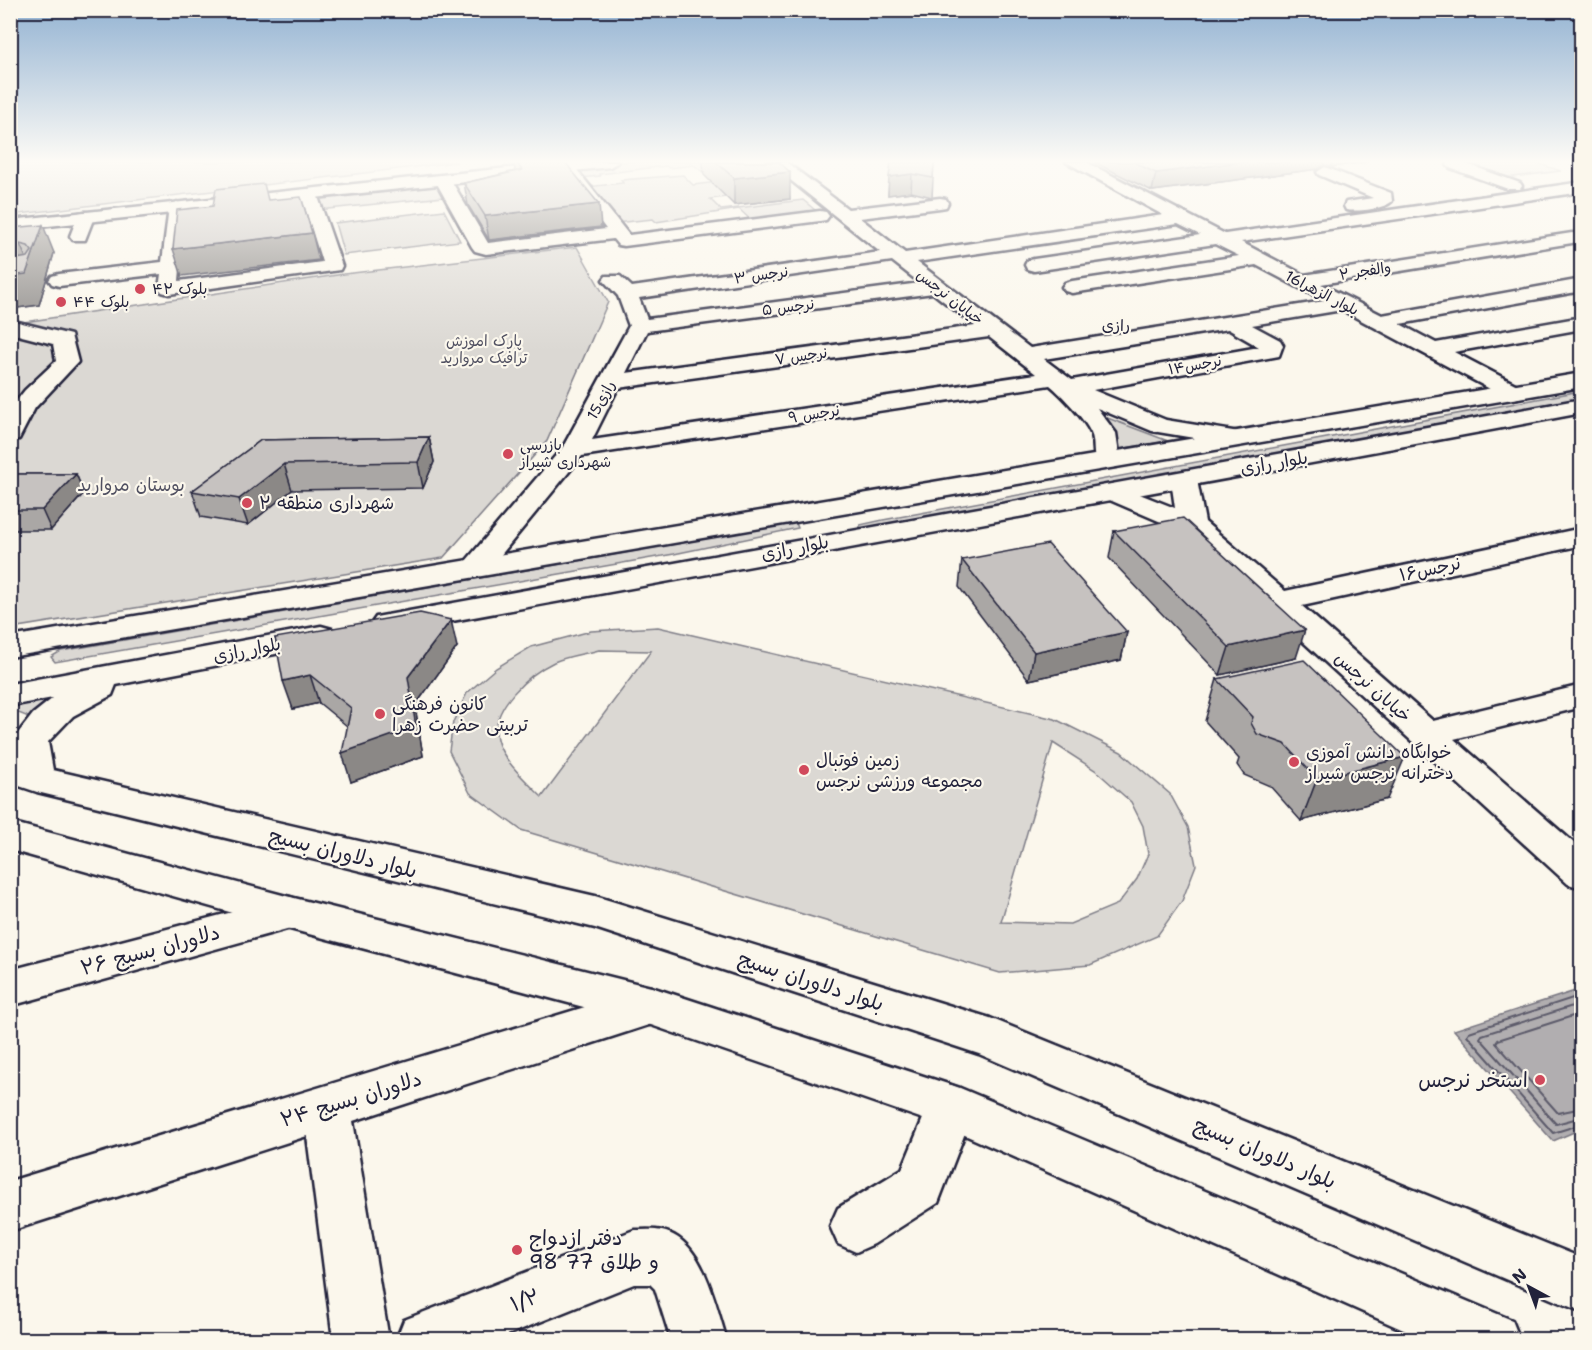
<svg xmlns="http://www.w3.org/2000/svg" width="1592" height="1350" viewBox="0 0 1592 1350" font-family="'Shantell Sans','Playpen Sans Arabic',sans-serif">
<rect width="100%" height="100%" fill="#fbf7ec"/>
<filter id="ink" filterUnits="userSpaceOnUse"><feTurbulence type="fractalNoise" baseFrequency=".0167" numOctaves="2"/><feDisplacementMap in="SourceGraphic" scale="12" xChannelSelector="R" yChannelSelector="G"/><feConvolveMatrix kernelMatrix="1 2 1 2 8 2 1 2 1" color-interpolation-filters="sRGB"/></filter>
<g filter="url(#ink)">
<g fill="#dbd8d3" stroke="#7e7d87" stroke-width="1.5" fill-rule="evenodd">
<path d="M10,162H457L11,215Z"/>
<path d="M621,162H752L704,173L694,165L669,168L666,166L599,174L600,176L580,178L571,168Z"/>
<path d="M1459,162H1533L1561,171L1505,178Z"/>
<path d="M683,175L693,185L768,176L784,190L710,199L721,210L803,200L821,215L754,223L739,209L656,222L653,219L615,223L586,187L623,183L621,180Z"/>
<path d="M437,184L443,197L319,210L317,196Z"/>
<path d="M444,210L460,241L344,255L335,223Z"/>
<path d="M577,247L608,302L547,441L443,558L11,628V324L344,274Z"/>
<path d="M1581,391V402L860,531V525L883,520Z"/>
<path d="M1105,417L1168,441L1119,449L1117,436Z"/>
<path d="M796,523L798,528L674,554L55,662L51,657L61,651Z"/>
<path d="M658,627L1055,719L1121,752L1170,794L1188,827L1196,865L1182,901L1157,936L1090,965L1000,973L521,830L470,793L449,751L453,722L467,693L496,668L531,647L591,631ZM599,650L651,651L542,797C528,783 501,759 497,739C490,708 529,674 554,662C568,656 585,654 599,650ZM1053,743L1095,770L1131,802L1143,826L1148,854L1137,879L1118,904L1070,924L1001,922Z"/>
<path d="M64,694L36,720L11,710V703Z"/>
</g>
<path fill="#b1aeb0" stroke="#787681" stroke-width="1.5" d="M1581,989V1129L1553,1141L1454,1030Z"/>
<g fill="none" stroke-linecap="round" stroke-linejoin="round">
<g stroke="#5b5a6a" stroke-width="2">
<path d="M1582,995L1469,1032L1467,1035L1553,1133L1582,1124"/>
<path d="M1582,1003L1482,1035L1480,1038L1556,1124L1582,1117"/>
<path d="M1582,1013L1498,1040L1496,1043L1558,1113L1582,1108"/>
</g>
<g stroke="#22223b" stroke-width="5">
<g id="minor">
<path d="M768,162H786L848,209L940,198L946,199L948,203L946,207L940,208L860,218L905,253L1163,215L1066,162H1086L1225,234L1582,182V192L1241,242L1304,275L1572,233L1578,234L1581,238L1578,242L1572,243L1321,284L1382,315L1582,279V291L1400,324L1436,343L1582,317V329L1454,352L1521,387L1525,392L1521,397L1513,399L1505,397L1342,310L1252,325L1280,340L1283,345L1279,356L1093,390L1166,420L1245,433L1248,438L1245,443L1236,445L1152,431L1097,408L1116,433L1120,460L1116,465L1107,468L1098,465C1091,455 1096,443 1091,433C1085,419 1062,395 1050,385L582,456L486,573L476,576L466,573L461,567L466,561L563,447L629,326L618,296L603,280L606,276H620L632,287L880,252ZM1178,224L1200,235L1034,259L1027,261L1025,265L1027,269L1034,271L1215,244L1239,256L1072,281L1065,283L1062,287L1065,291L1072,293L1256,265L1324,301L1030,348L917,262ZM892,261L920,283L647,319L639,298ZM933,293L975,326L626,373L647,331ZM1228,329L1259,347L1072,380L1044,359ZM989,337L1036,374L592,440L618,388Z"/>
<path d="M1449,162H1461L1520,183L1522,186L1520,189H1508L1450,168L1447,165Z"/>
<path d="M1325,167L1391,193L1392,201C1385,209 1357,212 1346,210L1344,206L1346,202L1373,198L1319,175L1317,172Z"/>
<path d="M571,168L577,170L629,235L820,211L826,212L829,216L826,220L820,221L624,246L618,245L613,239L486,254L475,251L472,247L435,180L437,177H449L488,243L606,229L563,173Z"/>
<path d="M309,189L317,194L342,266L340,270L169,294L162,292L159,288L161,274L59,286L52,284L49,280L52,276L59,274L162,262L169,207L177,202L185,207L179,281L322,262L301,194Z"/>
<path d="M85,212L91,213L94,217L85,240H73L70,236L79,213Z"/>
<path d="M10,320L71,335L78,362L35,408L19,439L10,441V409L25,390L56,361L53,344L10,333Z"/>
<path d="M1184,472L1193,474L1197,480L1205,522L1285,591L1582,528V545L1302,606L1433,721L1582,685V707L1454,739L1582,850V888L1568,884L1182,531L1105,498L1101,492L1105,486L1114,484L1175,508L1171,480L1175,474Z"/>
<path d="M290,897L305,902L311,913L305,924L10,1006V970Z"/>
<path d="M651,987L667,993L673,1006L667,1019L353,1121L389,1340L333,1339L307,1136L10,1231V1181Z"/>
<path d="M951,1085L968,1092L975,1107L938,1203L874,1244L856,1252L838,1244L830,1226L838,1208L902,1169L934,1092Z"/>
<path d="M634,1230C643,1230 654,1229 662,1231C704,1240 715,1305 727,1340H671L655,1289L650,1284H634L495,1340H396L404,1320Z"/>
</g>
</g>
<g stroke="#22223b" stroke-width="5">
<g id="major">
<path d="M566,162H618L610,167L10,230V220Z"/>
<path d="M1582,373V387L10,657V637Z"/>
<path d="M1582,399V413L1432,441L387,633L376,631L371,624L376,617L387,615Z"/>
<path d="M321,626L332,629L337,636L332,643L116,685L112,695L73,716L48,742L53,770L595,896L990,1018L1582,1258V1312L979,1054L595,928L37,792L10,783V757L15,758L12,741L33,714L53,698L10,706V684Z"/>
<path d="M10,822L290,897L651,987L960,1088L1512,1320L1520,1340H1426L949,1128L651,1025L290,929L10,850Z"/>
</g>
</g>
<use href="#minor" fill="#fbf7ec" fill-rule="evenodd"/>
<use href="#major" fill="#fbf7ec" fill-rule="evenodd"/>
</g>
<g fill="#aaa7a5" stroke="#22223b" stroke-width="1.5">
<path d="M514,162H565L601,227L489,240L468,205L464,183L515,171Z"/>
<path d="M703,162H779L790,199L734,205L704,175Z"/>
<path d="M934,162L932,197L911,192L888,195L889,177Z"/>
<path d="M1094,162H1367L1331,167L1324,165L1318,169L1152,191Z"/>
<path d="M10,228L54,253L39,305L10,309Z"/>
<path d="M429,437L434,462L423,488L292,490L248,525L201,517L192,491L261,440Z"/>
<path d="M10,474H76L84,493L51,530H10Z"/>
<path d="M1114,531L1296,658L1220,675L1109,558Z"/>
<path d="M962,560L1127,632L1121,660L1029,680L959,587Z"/>
<path d="M275,638L457,647L415,706L423,756L351,782L347,726L319,703L293,709Z"/>
<path d="M1217,679L1387,799L1301,821L1270,786L1244,775L1237,765L1239,759L1205,721Z"/>
</g>
<g fill="#8b8886" stroke="#22223b" stroke-width="1.5">
<path d="M1240,162H1325L1324,165L1318,169L1152,191L1156,173Z"/>
<path d="M1333,162H1367L1331,167Z"/>
<path d="M790,172V199L734,205V178Z"/>
<path d="M912,174L911,192L888,195L889,177Z"/>
<path d="M599,204L601,227L489,240L485,216Z"/>
<path d="M43,225L54,253L39,305L10,309V246L20,244L29,265Z"/>
<path d="M312,233L319,260L182,276L173,249Z"/>
<path d="M429,437L434,462L423,488L418,462Z"/>
<path d="M284,464L292,490L248,525L239,499Z"/>
<path d="M76,474L84,493L51,530L42,510Z"/>
<path d="M451,620L457,647L415,706L423,756L351,782L342,753L408,677Z"/>
<path d="M1305,630L1296,658L1220,675L1229,647Z"/>
<path d="M1127,632L1121,660L1029,680L1034,652Z"/>
<path d="M310,675L319,703L293,709L283,681Z"/>
<path d="M1405,757L1387,799L1301,821L1317,779Z"/>
</g>
<g fill="#c6c2c0" stroke="#22223b" stroke-width="1.5">
<path d="M516,162H565L599,204L485,216L464,183L522,170Z"/>
<path d="M716,162H779L790,172L734,178Z"/>
<path d="M891,162H934L933,178L912,174L889,177Z"/>
<path d="M1133,162H1240L1156,173Z"/>
<path d="M264,184L268,200L301,197L312,233L173,249L177,210L213,206L216,189Z"/>
<path d="M43,225L26,274L10,276V260L28,257L32,251L28,246L20,244L10,246V228Z"/>
<path d="M429,437L418,462L284,464L239,499L192,491L261,440Z"/>
<path d="M10,474H76L42,510H10Z"/>
<path d="M1183,518L1305,630L1229,647L1114,531Z"/>
<path d="M1048,544L1127,632L1034,652L962,560Z"/>
<path d="M420,613L451,620L408,677L416,727L342,753L351,708L310,675L283,681L275,638Z"/>
<path d="M1304,660L1405,757L1317,779L1285,744L1257,734L1251,723L1253,717L1217,679Z"/>
</g>
</g>
<linearGradient id="sky" x2="0" y2="1"><stop stop-color="#92b2d2"/><stop offset="0.46" stop-color="#fdfbf6"/><stop offset="1" stop-color="#fdfbf6" stop-opacity="0"/></linearGradient>
<rect width="1592" height="351" fill="url(#sky)"/>
<g fill="#d1495b" stroke="#fbf7ec" stroke-width="2">
<circle cx="140" cy="289" r="6"/>
<circle cx="61" cy="302" r="6"/>
<circle cx="508" cy="454" r="6"/>
<circle cx="247" cy="503" r="6"/>
<circle cx="380" cy="714" r="6"/>
<circle cx="1294" cy="762" r="6"/>
<circle cx="804" cy="770" r="6"/>
<circle cx="1540" cy="1080" r="6"/>
<circle cx="517" cy="1250" r="6"/>
</g>
<g text-anchor="middle" dominant-baseline="central" stroke-width="4.5" stroke-linejoin="round" paint-order="stroke">
<g font-size="15" fill="#22223b" stroke="#fbf7ec">
<text transform="translate(1365 271) rotate(-9)">والفجر ۲</text>
<text transform="translate(761 275) rotate(-8)">نرجس ۳</text>
<text transform="translate(1322 293) rotate(27)">16بلوار الزهرا</text>
<text transform="translate(950 297) rotate(38)">خیابان نرجس</text>
<text transform="translate(788 307) rotate(-7)">نرجس ۵</text>
<text transform="translate(801 356) rotate(-8)">نرجس ۷</text>
<text transform="translate(1195 365) rotate(-10)">نرجس۱۴</text>
<text transform="translate(601 400) rotate(-62)">15رازی</text>
<text transform="translate(814 414) rotate(-9)">نرجس ۹</text>
</g>
<g font-size="15" fill="#22223b" stroke="#fbf7ec" text-anchor="start">
<text x="152" y="289">بلوک ۴۲</text>
<text x="73" y="302">بلوک ۴۴</text>
<text x="520" y="445">بازرسی<tspan x="520" dy="17">شهرداری شیراز</tspan></text>
</g>
<g font-size="15" fill="#505061" stroke="#fbf7ec">
<text x="484" y="341">پارک اموزش<tspan x="484" dy="17">ترافیک مروارید</tspan></text>
</g>
<g font-size="16" fill="#22223b" stroke="#fbf7ec">
<text x="1116" y="325">رازی</text>
</g>
<g font-size="18" fill="#22223b" stroke="#fbf7ec">
<text transform="translate(1274 463) rotate(-10)">بلوار رازی</text>
<text transform="translate(795 548) rotate(-11)">بلوار رازی</text>
<text transform="translate(1430 569) rotate(-12)">نرجس۱۶</text>
<text transform="translate(247 650) rotate(-11)">بلوار رازی</text>
<text transform="translate(1373 687) rotate(42)">خیابان نرجس</text>
</g>
<g font-size="18" fill="#505061" stroke="#fbf7ec">
<text x="131" y="485">بوستان مروارید</text>
</g>
<g font-size="18" fill="#22223b" stroke="#fbf7ec" text-anchor="start">
<text x="259" y="503">شهرداری منطقه ۲</text>
<text x="392" y="704">کانون فرهنگی<tspan x="392" dy="21">تربیتی حضرت زهرا</tspan></text>
<text x="1306" y="752">خوابگاه دانش آموزی<tspan x="1306" dy="21">دخترانه نرجس شیراز</tspan></text>
<text x="816" y="760">زمین فوتبال<tspan x="816" dy="21">مجموعه ورزشی نرجس</tspan></text>
</g>
<g font-size="21" fill="#22223b" stroke="#fbf7ec">
<text transform="translate(343 853) rotate(14)">بلوار دلاوران بسیج</text>
<text transform="translate(150 950) rotate(-15)">دلاوران بسیج ۲۶</text>
<text transform="translate(811 981) rotate(18)">بلوار دلاوران بسیج</text>
<text transform="translate(351 1099) rotate(-17)">دلاوران بسیج ۲۴</text>
<text transform="translate(1265 1153) rotate(23)">بلوار دلاوران بسیج</text>
<text transform="translate(525 1300) rotate(-21)">۱/۲</text>
</g>
<g font-size="21" fill="#22223b" stroke="#fbf7ec" text-anchor="end">
<text x="1528" y="1080">استخر نرجس</text>
<text x="529" y="1238" text-anchor="start">دفتر ازدواج<tspan x="529" dy="24">98 و طلاق 77</tspan></text>
</g>
</g>
<rect width="1592" height="1350" fill="none" stroke="#fbf7ec" stroke-width="36"/>
<rect x="18" y="18" width="1556" height="1314" fill="none" stroke="#22223b" stroke-width="2" filter="url(#ink)"/>
<g transform="translate(1529 1287) rotate(319)" stroke="#fbf7ec" stroke-width="4.5" paint-order="stroke">
<path d="M0-4.5L10 22L0 15L-10 22Z" fill="#22223b"/>
<text y="-9" font-size="16" font-weight="bold" text-anchor="middle" fill="#22223b">N</text>
</g>
</svg>
